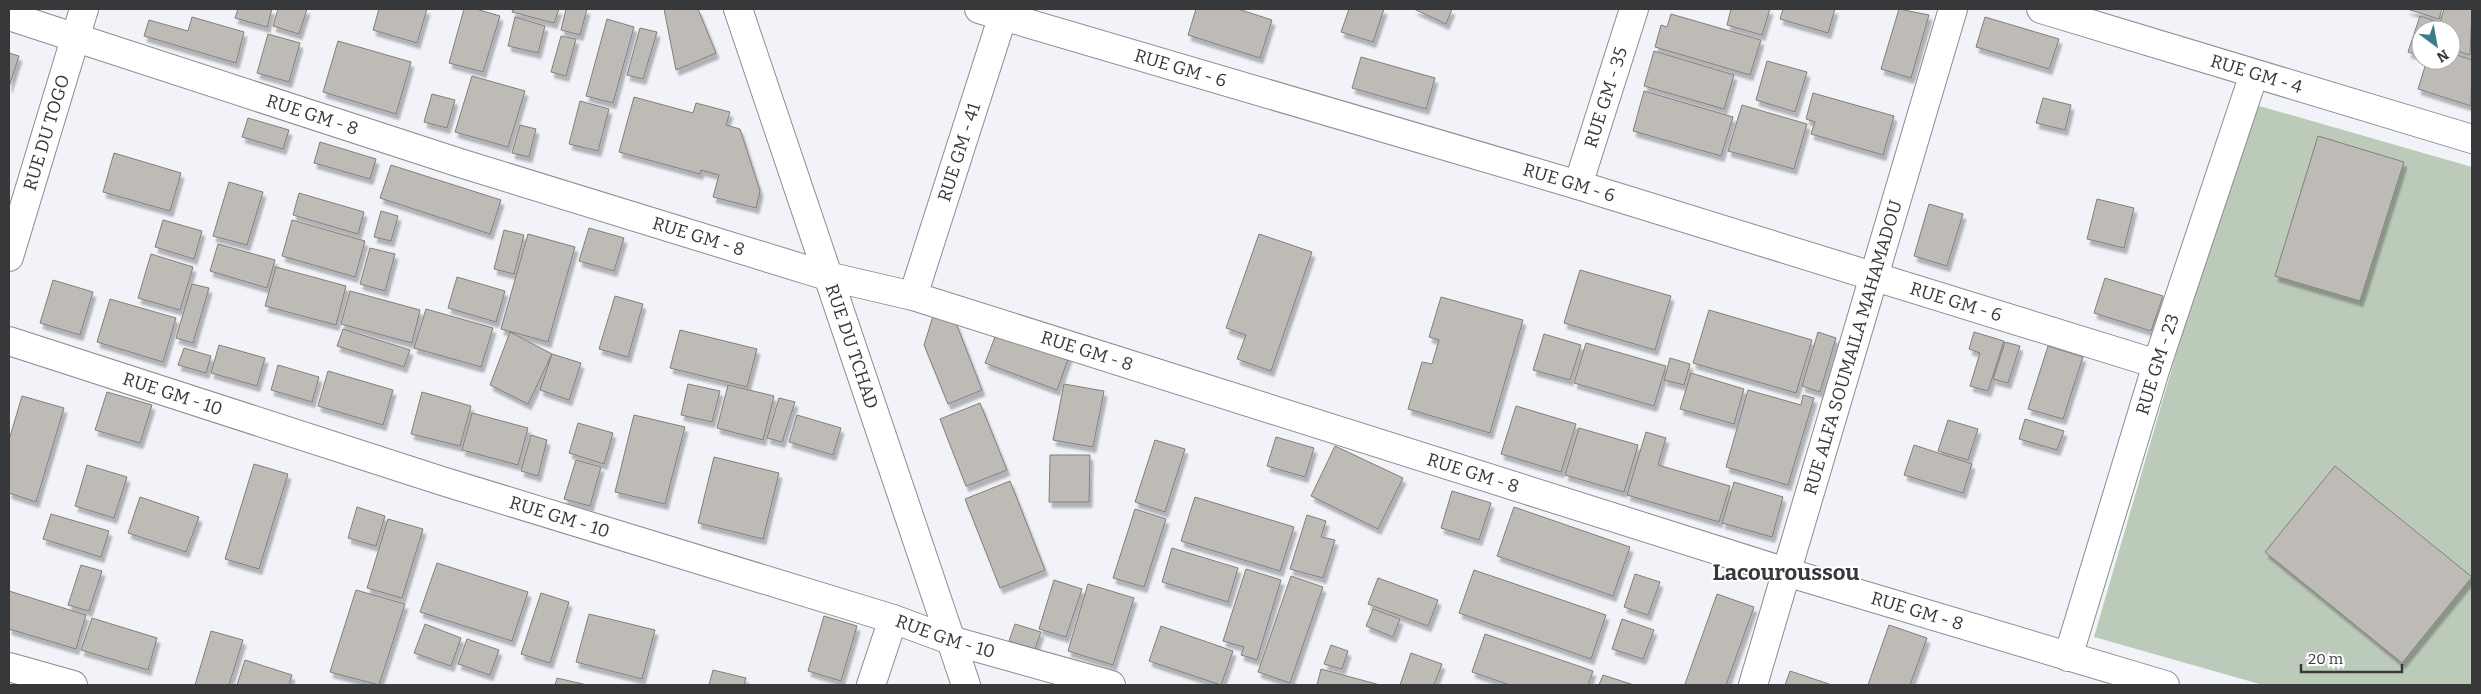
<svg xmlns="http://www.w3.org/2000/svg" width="2481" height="694" viewBox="0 0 2481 694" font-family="Bitter,serif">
<defs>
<filter id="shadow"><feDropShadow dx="3" dy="5.5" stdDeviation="1" flood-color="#0004"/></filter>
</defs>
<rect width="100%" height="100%" fill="#f1f3f9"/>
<path fill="#bccbb9" d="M2249,103L2472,167V685H2263L2094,637Z"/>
<g fill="#bebab5" stroke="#827f7b" filter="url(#shadow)">
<path d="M238,9H272L267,27L235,18Z"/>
<path d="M278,9H307L299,34L273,26Z"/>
<path d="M379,9H427L417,43L373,30Z"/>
<path d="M464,9H476L500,16L483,72L449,63Z"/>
<path d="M513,9H559L554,23L512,12Z"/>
<path d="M566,9H587L580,35L561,30Z"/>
<path d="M664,9H698L716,53L676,70Z"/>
<path d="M1196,9H1238L1272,20L1260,58L1188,35Z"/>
<path d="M1349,9H1384L1373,42L1341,32Z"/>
<path d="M1414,9H1452L1446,24Z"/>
<path d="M1731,9H1770L1762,35L1727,25Z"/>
<path d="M1783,9H1835L1828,33L1780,19Z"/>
<path d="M1899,9L1929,15L1911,78L1881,69Z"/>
<path d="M2407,9H2442L2439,19Z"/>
<path d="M2444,9H2472L2470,55L2451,49V30H2438Z"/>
<path d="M1671,14L1761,40L1750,75L1655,47L1661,25L1667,27Z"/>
<path d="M2420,16L2438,22L2435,30H2421V56L2408,52Z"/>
<path d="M192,17L244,32L236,63L144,36L149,20L188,31Z"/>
<path d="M515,17L545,26L538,53L508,46Z"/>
<path d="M1985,17L2059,39L2049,69L1976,47Z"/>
<path d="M607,19L634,27L613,103L586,96Z"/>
<path d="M640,28L657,32L643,79L627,75Z"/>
<path d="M268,34L300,43L289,82L257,73Z"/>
<path d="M561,36L576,39L566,76L551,72Z"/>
<path d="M338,41L411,62L396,114L323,92Z"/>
<path d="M1654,51L1734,75L1724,109L1644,86Z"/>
<path d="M9,53L19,56L9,87Z"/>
<path d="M2451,53L2472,60L2471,106L2418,89L2427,60H2451Z"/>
<path d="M1361,57L1435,78L1426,109L1352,88Z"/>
<path d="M1767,61L1807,72L1795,112L1756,100Z"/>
<path d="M472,76L525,91L508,147L455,132Z"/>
<path d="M1644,91L1733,117L1721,156L1633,131Z"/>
<path d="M1813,93L1894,116L1883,155L1811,134L1815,122L1806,119Z"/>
<path d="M432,94L455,100L447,128L424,122Z"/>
<path d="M634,97L693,113L696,103L730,112L726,125L740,129L760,191L756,208L713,197L719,175L701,170L700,174L619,152Z"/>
<path d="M2043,98L2071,105L2065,130L2036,123Z"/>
<path d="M580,101L609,109L598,151L569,144Z"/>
<path d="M1742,105L1807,124L1794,169L1728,151Z"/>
<path d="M248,118L289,130L283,149L242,137Z"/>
<path d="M520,125L536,129L529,157L512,153Z"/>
<path d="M2318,136L2404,162L2360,301L2275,276Z"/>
<path d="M320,142L376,159L370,179L314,163Z"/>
<path d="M114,153L181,173L170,211L103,192Z"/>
<path d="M391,165L501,200L490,234L380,198Z"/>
<path d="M229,182L263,192L247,245L213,236Z"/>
<path d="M299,193L364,212L358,234L293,215Z"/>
<path d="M2097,199L2134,208L2124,248L2087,239Z"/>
<path d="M1929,204L1963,214L1947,266L1914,256Z"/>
<path d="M381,211L398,216L391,241L374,237Z"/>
<path d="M163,220L202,231L194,259L155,247Z"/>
<path d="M292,220L365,241L355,277L282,256Z"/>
<path d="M589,228L624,238L614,271L579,261Z"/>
<path d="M504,230L524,235L514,274L494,269Z"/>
<path d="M528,234L575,247L548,342L501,329Z"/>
<path d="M1259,234L1312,252L1271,371L1237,359L1246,335L1226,328Z"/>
<path d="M218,244L275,260L267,288L210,271Z"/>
<path d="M370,248L395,254L385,291L360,284Z"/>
<path d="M151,254L193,267L180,310L138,298Z"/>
<path d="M276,267L346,286L336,325L265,306Z"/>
<path d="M1580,270L1671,296L1655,350L1564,323Z"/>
<path d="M457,277L505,291L496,322L448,308Z"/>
<path d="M2105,278L2163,296L2151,331L2094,313Z"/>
<path d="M53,280L93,292L80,335L40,323Z"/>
<path d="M192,284L209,288L193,343L176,338Z"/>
<path d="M350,291L420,310L412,343L341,324Z"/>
<path d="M615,296L643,304L628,357L599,349Z"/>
<path d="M1441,297L1523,320L1490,433L1408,409L1422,362L1432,364L1439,340L1429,337Z"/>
<path d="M110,299L176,318L163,362L97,342Z"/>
<path d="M426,309L493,328L481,367L414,348Z"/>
<path d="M1709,310L1812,340L1796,393L1693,363Z"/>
<path d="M933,316L956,323L982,390L948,404L924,345Z"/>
<path d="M1000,324L1071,351L1057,390L985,363Z"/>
<path d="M343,329L410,350L404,367L337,346Z"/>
<path d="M680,330L757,349L747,387L670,368Z"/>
<path d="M510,332L552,354L528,404L490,385Z"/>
<path d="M1818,332L1836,338L1820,392L1802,386Z"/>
<path d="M1974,332L2004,341L1988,391L1970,386L1980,353L1969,349Z"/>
<path d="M1544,334L1581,345L1570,380L1533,370Z"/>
<path d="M2005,342L2020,346L2008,383L1993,379Z"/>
<path d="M1586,343L1666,366L1654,406L1574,383Z"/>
<path d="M219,345L265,358L257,386L211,373Z"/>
<path d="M2048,346L2083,357L2063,419L2028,409Z"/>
<path d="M184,348L211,356L206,373L178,365Z"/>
<path d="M552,354L581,363L569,400L540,390Z"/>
<path d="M1670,358L1690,364L1684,385L1664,380Z"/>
<path d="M278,365L319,377L312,402L271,390Z"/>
<path d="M328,371L393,390L383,425L318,406Z"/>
<path d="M1691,373L1744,389L1734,424L1680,409Z"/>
<path d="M688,384L720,391L712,422L681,415Z"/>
<path d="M1064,384L1104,391L1093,447L1053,440Z"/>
<path d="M728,385L774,396L763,440L717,428Z"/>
<path d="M1748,390L1801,405L1803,395L1814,398L1788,485L1726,467Z"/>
<path d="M107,392L152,405L140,443L95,430Z"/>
<path d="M422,392L471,406L460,446L411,434Z"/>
<path d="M22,396L64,408L36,502L9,493V440Z"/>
<path d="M779,398L795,402L782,442L767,438Z"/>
<path d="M980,403L1007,470L966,486L940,419Z"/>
<path d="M1516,406L1576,424L1561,472L1501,454Z"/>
<path d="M472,413L528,428L518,465L462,450Z"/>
<path d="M634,415L685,427L665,504L615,492Z"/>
<path d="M797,415L841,428L833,455L789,442Z"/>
<path d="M2025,419L2064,431L2057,450L2019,439Z"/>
<path d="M1948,420L1978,429L1968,460L1938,451Z"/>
<path d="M578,423L613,433L604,464L569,453Z"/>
<path d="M1579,428L1638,445L1624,492L1565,475Z"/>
<path d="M1646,432L1666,438L1658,465L1730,486L1719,522L1627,495Z"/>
<path d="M531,435L547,440L538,476L521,471Z"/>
<path d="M1276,437L1314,448L1305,477L1267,466Z"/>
<path d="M1155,440L1185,449L1165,512L1135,502Z"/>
<path d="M1914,445L1972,464L1963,493L1904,475Z"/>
<path d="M1335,446L1403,478L1378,529L1311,496Z"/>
<path d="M1050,455H1090L1089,502H1049Z"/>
<path d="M714,457L779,473L763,539L698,523Z"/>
<path d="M576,460L601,467L590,506L564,499Z"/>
<path d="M254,464L288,474L259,569L225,559Z"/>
<path d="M87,465L127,477L114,518L75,506Z"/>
<path d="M2335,466L2472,577L2402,663L2265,552Z"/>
<path d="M1010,481L1045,570L1000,588L965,499Z"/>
<path d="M1734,482L1783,497L1772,537L1722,523Z"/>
<path d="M1452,491L1491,503L1479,540L1441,528Z"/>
<path d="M140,497L199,517L186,552L128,533Z"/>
<path d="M1195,497L1294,527L1280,571L1181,541Z"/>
<path d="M357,507L385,516L376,546L348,538Z"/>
<path d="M1514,507L1630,547L1613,596L1497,556Z"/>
<path d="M1135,509L1166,519L1144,587L1113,578Z"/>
<path d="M51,514L109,531L101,557L43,539Z"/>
<path d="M1307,515L1326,521L1321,537L1335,540L1323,578L1290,569Z"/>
<path d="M388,519L423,529L402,598L367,588Z"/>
<path d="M1172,548L1238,568L1228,602L1162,582Z"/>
<path d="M437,563L528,592L512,641L420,612Z"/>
<path d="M81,565L102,571L89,611L68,605Z"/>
<path d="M1246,569L1281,580L1257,660L1241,655L1244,647L1223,641Z"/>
<path d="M1474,570L1606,615L1591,659L1459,613Z"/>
<path d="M1635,574L1660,582L1648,615L1624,607Z"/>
<path d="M1291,576L1323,587L1290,683L1258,672Z"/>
<path d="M1378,578L1438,600L1428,626L1368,604Z"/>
<path d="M1054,580L1082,589L1066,637L1039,629Z"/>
<path d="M1088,584L1134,598L1113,665L1068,651Z"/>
<path d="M356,590L405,604L379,685L330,672Z"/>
<path d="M9,591L86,615L76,649L9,629Z"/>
<path d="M541,593L569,602L550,663L521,654Z"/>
<path d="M1717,594L1754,607L1726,685H1687L1685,684Z"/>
<path d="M1373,609L1400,619L1393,637L1366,626Z"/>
<path d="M589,614L655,630L642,679L576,662Z"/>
<path d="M824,616L857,626L841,681L808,671Z"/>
<path d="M92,618L157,638L148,670L81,650Z"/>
<path d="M1622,619L1654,630L1643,659L1612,649Z"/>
<path d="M425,624L461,638L451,666L414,653Z"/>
<path d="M1015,624L1041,632L1035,649L1009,641Z"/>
<path d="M1889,625L1927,638L1910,685H1868Z"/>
<path d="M1161,626L1233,651L1221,685L1149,661Z"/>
<path d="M211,631L243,640L229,685H195Z"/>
<path d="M1485,634L1593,671L1588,685H1510L1472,672Z"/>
<path d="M467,639L499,650L490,675L458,664Z"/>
<path d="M1331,645L1348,651L1342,669L1324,664Z"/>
<path d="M1411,653L1442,664L1434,685H1400Z"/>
<path d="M245,660L292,675L289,685H237Z"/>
<path d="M1321,669L1380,685H1317Z"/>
<path d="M713,670L746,678L744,685H709Z"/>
<path d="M1790,671L1832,685H1785Z"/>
<path d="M1603,675L1634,685H1599Z"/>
<path d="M557,678L587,685H555Z"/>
</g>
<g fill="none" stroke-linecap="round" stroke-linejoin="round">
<g stroke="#8a8c91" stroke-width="30">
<g id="street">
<path id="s1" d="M979,9L1578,185L2157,364"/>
<path id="s2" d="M2041,9L2472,139"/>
<path id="s3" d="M9,16L460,163L827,276L913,296L1786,572L2165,685"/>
<path id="s4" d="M1578,185L1634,9"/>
<path id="s5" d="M913,296L1005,9"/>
<path id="s6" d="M9,341L442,481L893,619L950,640L1111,685"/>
<path id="s7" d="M2068,657L2157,364L2254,74"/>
<path d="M9,667L73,685"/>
<path d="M871,685L893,619"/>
<path id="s8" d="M1753,685L1953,9"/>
</g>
</g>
<g stroke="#8a8c91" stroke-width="30">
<g id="secondary">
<path id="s9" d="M738,9L966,685"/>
<path id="s10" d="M9,257L84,9"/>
</g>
</g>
<use href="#street" stroke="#fff" stroke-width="28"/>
<use href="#secondary" stroke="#fff" stroke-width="28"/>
</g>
<g text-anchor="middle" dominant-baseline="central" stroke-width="4" stroke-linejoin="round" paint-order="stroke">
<g font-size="18" fill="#37383a" stroke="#fff">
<text stroke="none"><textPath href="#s1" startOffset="210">RUE GM - 6</textPath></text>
<text stroke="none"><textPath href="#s2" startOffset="225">RUE GM - 4</textPath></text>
<text stroke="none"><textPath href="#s4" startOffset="92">RUE GM - 35</textPath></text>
<text stroke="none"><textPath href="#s3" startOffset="319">RUE GM - 8</textPath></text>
<text stroke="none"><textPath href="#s10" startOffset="130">RUE DU TOGO</textPath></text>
<text stroke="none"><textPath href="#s5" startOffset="151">RUE GM - 41</textPath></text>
<text stroke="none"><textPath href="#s1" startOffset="615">RUE GM - 6</textPath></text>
<text stroke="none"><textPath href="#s3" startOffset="724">RUE GM - 8</textPath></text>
<text stroke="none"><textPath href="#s1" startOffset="1020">RUE GM - 6</textPath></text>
<text stroke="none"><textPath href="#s9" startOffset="356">RUE DU TCHAD</textPath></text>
<text stroke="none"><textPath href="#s8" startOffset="352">RUE ALFA SOUMAILA MAHAMADOU</textPath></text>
<text stroke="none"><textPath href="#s3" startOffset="1129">RUE GM - 8</textPath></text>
<text stroke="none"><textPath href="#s7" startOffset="306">RUE GM - 23</textPath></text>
<text stroke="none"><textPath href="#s6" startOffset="172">RUE GM - 10</textPath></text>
<text stroke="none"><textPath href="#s3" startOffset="1534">RUE GM - 8</textPath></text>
<text stroke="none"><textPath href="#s6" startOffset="578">RUE GM - 10</textPath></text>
<text stroke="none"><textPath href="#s3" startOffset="1999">RUE GM - 8</textPath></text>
<text stroke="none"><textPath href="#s6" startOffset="982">RUE GM - 10</textPath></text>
</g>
<g font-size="22" font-weight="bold" fill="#37383a" stroke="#fff">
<text x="1786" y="572">Lacouroussou</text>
</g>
</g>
<rect width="2481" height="694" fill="none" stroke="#37383a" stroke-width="20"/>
<g transform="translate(2436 45) rotate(148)"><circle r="24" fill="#ffffff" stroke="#afafb0"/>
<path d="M0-4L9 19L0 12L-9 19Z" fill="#3a7c8e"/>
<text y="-8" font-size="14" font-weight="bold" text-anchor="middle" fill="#37383a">N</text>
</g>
<path d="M2301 664v8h101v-8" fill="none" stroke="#37383a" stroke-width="2.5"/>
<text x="2308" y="664" font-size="15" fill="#37383a" stroke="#ffffff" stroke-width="4" paint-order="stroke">20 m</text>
</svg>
